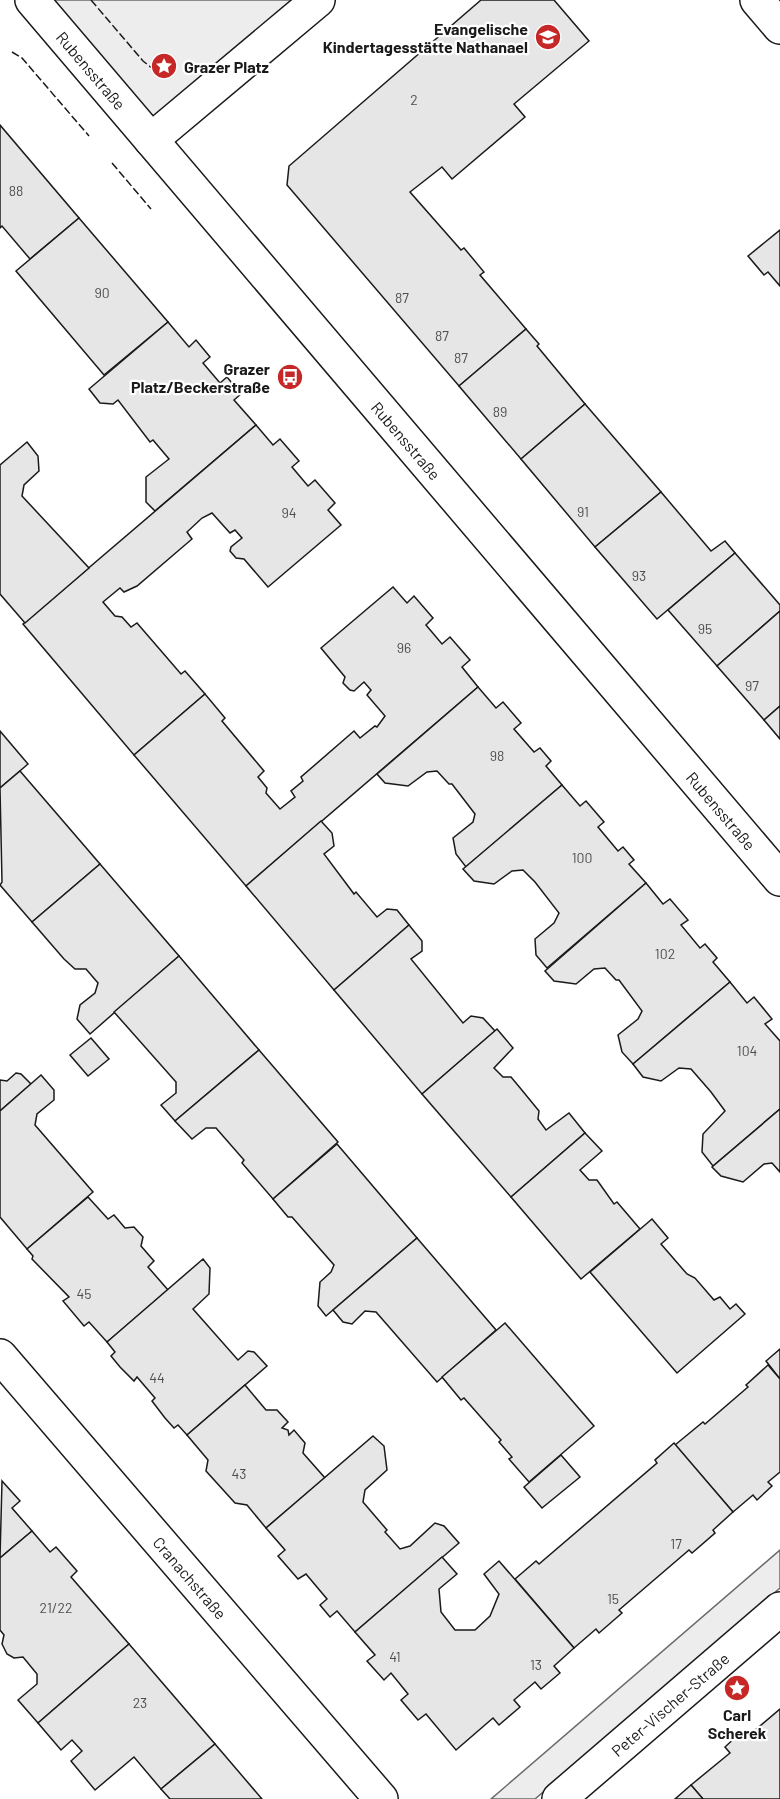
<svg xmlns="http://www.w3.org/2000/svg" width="780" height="1799" viewBox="0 0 780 1799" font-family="Barlow,sans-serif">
<rect width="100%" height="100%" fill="#fff"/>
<g fill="#ededed" stroke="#6a6a6a" stroke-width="1.5">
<path d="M32,0H318L151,140Z"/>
<path d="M780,1550V1588L535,1799H491Z"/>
</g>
<g fill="#e6e6e6" stroke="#1a1a1a" stroke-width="1.5">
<path d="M481,0H554L589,41L514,104L525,117L452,179L442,167L410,192L461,250L464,248L484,272L480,275L526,329L459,386L287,185L289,166Z"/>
<path d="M0,125L79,218L30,259L2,226L0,228Z"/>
<path d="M79,218L168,322L104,375L16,271Z"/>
<path d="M780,230V286L768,272L764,275L748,256Z"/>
<path d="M168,322L189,347L196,340L210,357L203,363L220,383L227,377L241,394L234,400L256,425L155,511L146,502V477L169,459L153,440L150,442L118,400L113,404L100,403L89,389Z"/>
<path d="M526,329L539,344L537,346L585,404L521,459L459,386Z"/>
<path d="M585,404L661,492L595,547L521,459Z"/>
<path d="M256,425L273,445L280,439L299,461L292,467L308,486L315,480L335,503L328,510L341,525L268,587L244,559L236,558L230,551L231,547L242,538L235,530L230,533L212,513L202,518L187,532L192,539L137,586L124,592L120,588L103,602L115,616L122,617L131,627L137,623L181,674L185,671L205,694L134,755L23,624Z"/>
<path d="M27,442L38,456L39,471L24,485L22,496L89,568L25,623L0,594V465Z"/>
<path d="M661,492L711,551L725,541L735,553L657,619L595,547Z"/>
<path d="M735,553L780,605V611L717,666L668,610Z"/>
<path d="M393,587L407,603L414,596L433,618L426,625L442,644L450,637L470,660L462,667L478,687L246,886L134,755L205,694L225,718L222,721L264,771L258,777L267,788L266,793L280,809L295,797L291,791L303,781L301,777L354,731L360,738L375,726L377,727L385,716L367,695L371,690L364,682L354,691L350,690L343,683L345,677L321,648Z"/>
<path d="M780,611V706L764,720L717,666Z"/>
<path d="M478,687L496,708L503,702L521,723L514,729L534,752L540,748L551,761L546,766L562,785L466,867L456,854L453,838L473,822L475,814L452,784H449L437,771L427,772L408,786L385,783L377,774Z"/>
<path d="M780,706V739L764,720Z"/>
<path d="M0,731L28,764L0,788Z"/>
<path d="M20,771L100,864L32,922L0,885L2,882L0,788Z"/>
<path d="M562,785L580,806L586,801L604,822L598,827L618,851L623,847L634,860L629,864L646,883L547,968L536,955L535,939L554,923L559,913L535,882L523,870L512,871L494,884L474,881L463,869Z"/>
<path d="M321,821L332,833L334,846L324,854L354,894L356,892L377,917L387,909L397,910L409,925L334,990L246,886Z"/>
<path d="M100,864L179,956L90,1034L77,1019L80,1005L95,993L98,983L86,969H75L64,959L32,922Z"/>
<path d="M646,883L663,904L670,899L688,920L681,925L700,948L705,944L717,958L713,962L730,982L633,1064L622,1052L618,1035L638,1019L642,1011L619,980H616L605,968L594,969L576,984L554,981L545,971Z"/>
<path d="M409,925L422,941V951L411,959L463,1023L471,1016L483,1018L495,1031L422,1094L334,990Z"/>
<path d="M179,956L259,1050L175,1121L161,1105L176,1093V1082L114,1012Z"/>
<path d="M730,982L747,1003L754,997L772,1019L765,1024L780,1041V1109L713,1166L702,1152L703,1134L725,1111L711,1092L691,1069L679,1068L661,1081L643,1077L633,1064Z"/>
<path d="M497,1029L513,1048L494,1068L503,1077H511L521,1089L539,1111L538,1119L546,1130L569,1113L585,1133L511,1197L422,1094Z"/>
<path d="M91,1038L109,1059L88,1076L70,1055Z"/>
<path d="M259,1050L338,1142L273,1199L242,1163L244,1160L216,1128H206L192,1139L175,1121Z"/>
<path d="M16,1073L21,1074L31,1084L0,1111V1080L7,1081Z"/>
<path d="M41,1075L54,1090V1100L37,1114L35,1125L93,1192L27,1249L0,1217V1111Z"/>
<path d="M780,1109V1172L772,1163L764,1164L743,1182L721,1176L712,1167Z"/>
<path d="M585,1133L602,1151L580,1170L589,1180H597L614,1204L617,1202L640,1229L581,1279L511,1197Z"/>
<path d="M337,1144L417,1238L326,1316L318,1306L320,1282L331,1272L334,1265L292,1217H288L273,1199Z"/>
<path d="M88,1197L108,1219L114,1215L125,1228L134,1227L143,1237L141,1246L154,1261L148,1267L168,1290L107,1342L89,1322L84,1326L63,1301L69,1297L32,1259L33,1256L27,1249Z"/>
<path d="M652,1219L668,1238L661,1244L687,1274L695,1278L714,1300L720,1297L730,1309L736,1304L745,1314L677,1373L590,1272Z"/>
<path d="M417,1238L496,1330L437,1382L376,1312L365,1311L352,1324L343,1322L333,1310Z"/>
<path d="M203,1259L210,1268L209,1294L193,1309L238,1360L248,1351L254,1352L267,1366L187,1435L178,1425L174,1428L165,1418L152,1401L155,1398L137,1377L134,1381L120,1367L111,1356L115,1352L107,1342Z"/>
<path d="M505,1323L594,1426L529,1482L509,1459L512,1457L499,1442L501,1440L464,1398L461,1400L442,1377Z"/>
<path d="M780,1349V1379L766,1361Z"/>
<path d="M768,1365L780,1379V1472L768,1482L772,1486L757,1500L753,1495L733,1512L675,1445L703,1422L705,1424L748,1387L746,1385Z"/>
<path d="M245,1385L266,1410H277L288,1422L282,1428L288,1430L289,1435L294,1430L305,1443L303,1453L325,1478L266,1528L247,1505L235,1503L206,1471L208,1460L187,1435Z"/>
<path d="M373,1436L384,1446L387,1470L365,1490L363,1502L387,1530L385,1532L400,1549L410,1546L435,1523L444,1526L459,1543L355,1632L337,1611L330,1617L320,1605L327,1599L306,1574L298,1579L278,1556L285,1550L266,1528Z"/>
<path d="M674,1443L733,1512L713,1530L715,1533L692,1553L689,1550L619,1610L622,1613L599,1633L596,1629L574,1648L515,1579L536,1561L539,1564L657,1463L655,1460Z"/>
<path d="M561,1455L580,1477L542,1508L524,1487Z"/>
<path d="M2,1481L20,1501L12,1508L32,1531L0,1558Z"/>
<path d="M32,1531L50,1552L56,1547L77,1571L71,1577L129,1644L38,1723L18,1700L37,1684V1674L23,1657L14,1658L7,1654L2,1644L4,1635L0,1630V1558Z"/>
<path d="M442,1557L457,1574L439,1589L441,1612L455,1630H475L490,1616L499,1594L484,1574L499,1561L574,1648L554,1666L560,1673L541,1689L535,1682L514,1700L520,1707L499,1725L493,1718L456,1750L426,1714L418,1720L401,1700L408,1694L391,1673L384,1680L367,1661L375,1655L355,1632Z"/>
<path d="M129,1644L215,1744L161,1789L134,1757L95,1790L71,1761L82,1751L72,1740L61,1750L38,1723Z"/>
<path d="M780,1709V1799H703L691,1785L730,1753L725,1747L742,1731L747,1737Z"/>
<path d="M215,1744L262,1799H170L161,1789Z"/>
<path d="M691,1785L703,1799H675Z"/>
</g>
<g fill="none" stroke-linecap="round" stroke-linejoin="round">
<g stroke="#1a1a1a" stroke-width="36">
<g id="minor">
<path id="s1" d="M32,0L780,879"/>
<path d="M757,0L780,27"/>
<path d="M151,140L318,0"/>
<path id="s2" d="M0,1356L381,1799"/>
<path id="s3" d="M559,1799L780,1609"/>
</g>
</g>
<use href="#minor" stroke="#fff" stroke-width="33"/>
<g stroke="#1a1a1a" stroke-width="1.5" stroke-dasharray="8 3" stroke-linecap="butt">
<path d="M91,0L143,61L162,76"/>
<path d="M12,52L22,58L89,136"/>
<path d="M112,163L151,209"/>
</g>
</g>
<defs>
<g id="school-disc" transform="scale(1.35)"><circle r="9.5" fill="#c62828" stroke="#fff"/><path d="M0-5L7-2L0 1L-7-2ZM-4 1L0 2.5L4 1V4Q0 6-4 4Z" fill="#fff"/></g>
<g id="sight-disc" transform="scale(1.35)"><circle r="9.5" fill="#c62828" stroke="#fff"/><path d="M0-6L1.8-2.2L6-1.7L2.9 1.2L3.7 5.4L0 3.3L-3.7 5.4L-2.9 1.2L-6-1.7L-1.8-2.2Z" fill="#fff"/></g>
<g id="bus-disc" transform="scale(1.35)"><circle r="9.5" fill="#c62828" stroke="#fff"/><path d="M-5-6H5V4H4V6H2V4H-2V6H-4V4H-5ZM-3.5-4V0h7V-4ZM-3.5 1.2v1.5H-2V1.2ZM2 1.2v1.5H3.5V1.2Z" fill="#fff"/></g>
</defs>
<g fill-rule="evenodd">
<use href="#school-disc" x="548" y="37"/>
<use href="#sight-disc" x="164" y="66"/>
<use href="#bus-disc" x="290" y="377"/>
<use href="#sight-disc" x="737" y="1688"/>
</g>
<g text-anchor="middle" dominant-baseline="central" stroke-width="4.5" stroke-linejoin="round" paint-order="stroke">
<g font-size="14" fill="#4d4d4d">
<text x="414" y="99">2</text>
<text x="16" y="190">88</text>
<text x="102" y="292">90</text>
<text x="402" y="297">87</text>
<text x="442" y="335">87</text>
<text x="461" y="357">87</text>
<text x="500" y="411">89</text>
<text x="583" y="511">91</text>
<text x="289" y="512">94</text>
<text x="639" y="575">93</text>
<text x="705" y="628">95</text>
<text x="404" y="647">96</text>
<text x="752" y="685">97</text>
<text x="497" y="755">98</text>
<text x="582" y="857">100</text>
<text x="665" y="953">102</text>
<text x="747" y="1050">104</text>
<text x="84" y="1293">45</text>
<text x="157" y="1377">44</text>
<text x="239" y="1473">43</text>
<text x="676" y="1543">17</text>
<text x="613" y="1598">15</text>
<text x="56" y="1607">21/22</text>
<text x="395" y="1656">41</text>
<text x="536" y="1664">13</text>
<text x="140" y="1702">23</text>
</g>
<g font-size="16" font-weight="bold" fill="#1a1a1a" stroke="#fff" text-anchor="end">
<text x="528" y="28">Evangelische<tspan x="528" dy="18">Kindertagesstätte Nathanael</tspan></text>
<text x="184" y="66" text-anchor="start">Grazer Platz</text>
<text x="270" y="368">Grazer<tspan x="270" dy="18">Platz/Beckerstraße</tspan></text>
<text x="737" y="1714" text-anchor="middle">Carl<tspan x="737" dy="18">Scherek</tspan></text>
</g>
<g font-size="16" fill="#1a1a1a" stroke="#fff">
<text stroke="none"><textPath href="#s1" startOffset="92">Rubensstraße</textPath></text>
<text stroke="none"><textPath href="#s1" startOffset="578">Rubensstraße</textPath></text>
<text stroke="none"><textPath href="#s1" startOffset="1064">Rubensstraße</textPath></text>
<text stroke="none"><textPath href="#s2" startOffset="292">Cranachstraße</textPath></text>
<text stroke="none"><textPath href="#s3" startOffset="146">Peter-Vischer-Straße</textPath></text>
</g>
</g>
</svg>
